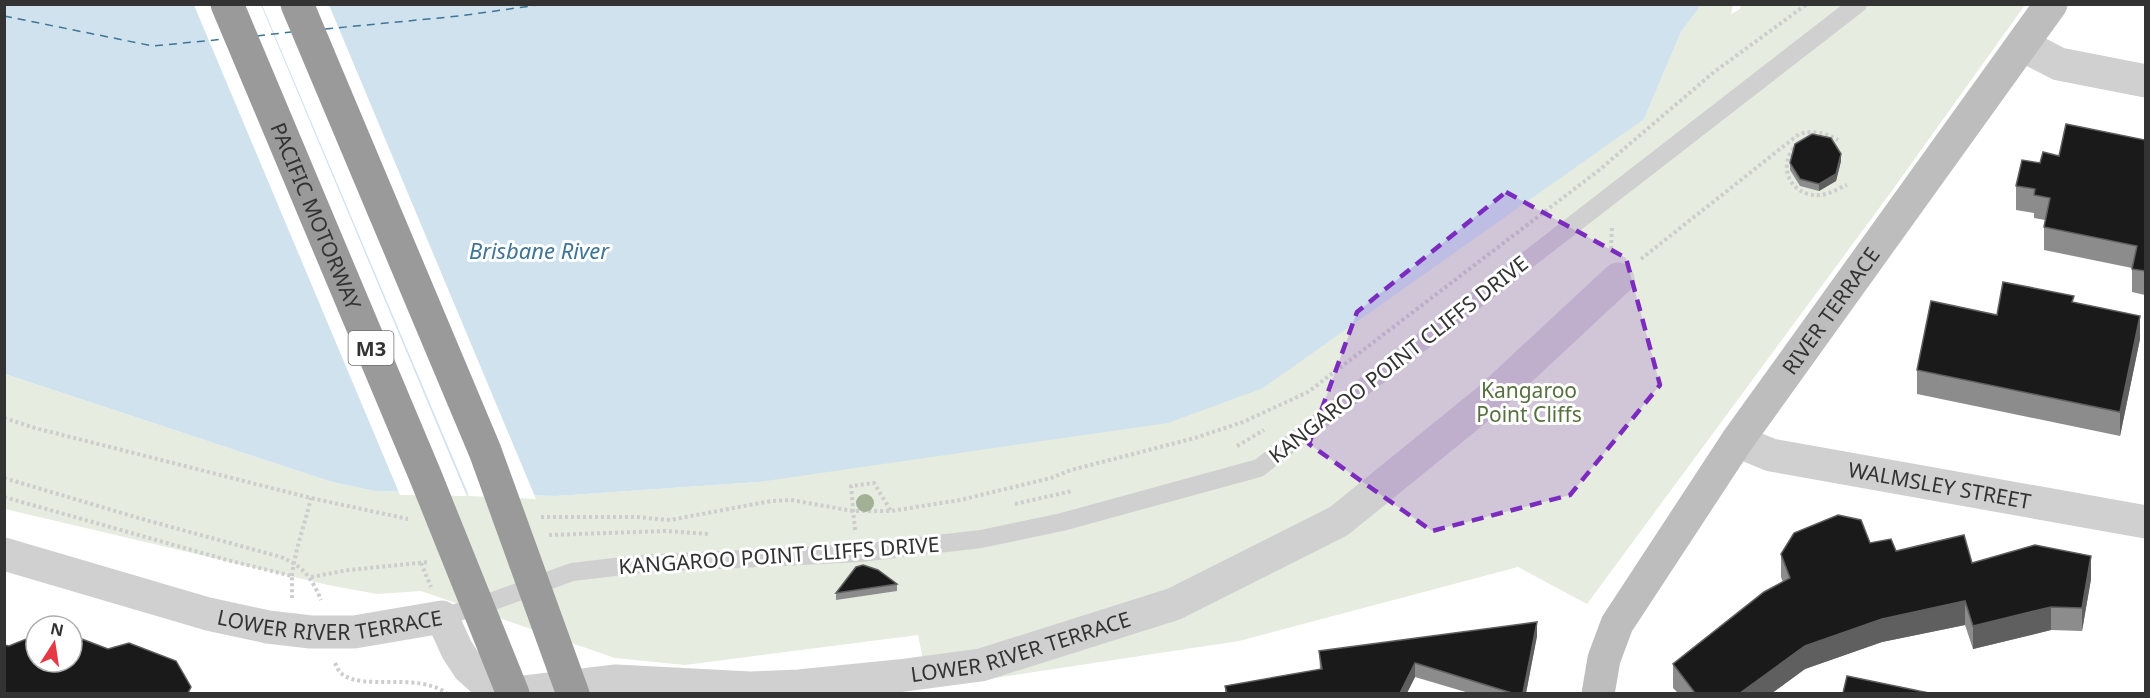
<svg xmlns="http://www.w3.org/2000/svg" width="2150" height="698" viewBox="0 0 2150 698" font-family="'Noto Sans',sans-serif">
<rect width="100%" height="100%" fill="#fff"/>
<path fill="#e6ecdf" d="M1741,4L2025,5L1891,192L1587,604L1518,567L1239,641L929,688L918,635L685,665L615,658L421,591L377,594L328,585L5,509V374L332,482L375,491L556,496L758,482L1644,119L1681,32L1701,5H1733L1731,14L1740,9Z"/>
<path fill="#cfe2ee" d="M5,5H1701L1681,32L1644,119L1263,388L1168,423L758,482L556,496L375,491L332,482L5,374Z"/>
<g fill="#fff">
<path d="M194,5H261L467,496L400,495Z"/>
<path d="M262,5H329L536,499L469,496Z"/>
</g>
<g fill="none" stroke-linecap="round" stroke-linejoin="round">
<g stroke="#3f7597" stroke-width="1.5" stroke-dasharray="8 6" stroke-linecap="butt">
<path d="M4,16L153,46L225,39"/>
<path d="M325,29L459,16L545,4"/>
<path d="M257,36L291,32"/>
</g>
<g stroke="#cdcdcd" stroke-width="4" stroke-dasharray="3 3" stroke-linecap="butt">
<path d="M1798,144C1775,164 1790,198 1821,195C1830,194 1839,188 1847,185"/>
<path d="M1611,249L1612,226"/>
<path d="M1641,259L1799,134C1814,130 1825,133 1838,140"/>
<path d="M4,418L35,428L311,498L408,519"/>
<path d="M1237,446L1264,430"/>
<path d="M4,478L142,519L281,557C303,566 312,578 321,600"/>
<path d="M4,497L227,560L292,576V598"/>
<path d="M1015,504L1072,491"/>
<path d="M541,517H636L670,520L771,501L791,500L853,511H891L960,500L1051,478L1071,470L1195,438L1243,422L1308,392L1598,171L1714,72L1807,4"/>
<path d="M855,530L851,486L874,483L891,511"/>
<path d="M549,535L666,531L709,534"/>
<path d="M421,563L431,587"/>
<path d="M292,576C295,549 305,524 311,498"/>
<path d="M311,577L349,570L428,562"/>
<path d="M335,663C337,667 338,671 342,674C363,691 417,672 446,693"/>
</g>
<path stroke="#d0d0d0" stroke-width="18" d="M442,617L485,604L572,572L640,564L860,553L981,539L1062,522L1259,468L1858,4"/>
<g stroke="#d0d0d0" stroke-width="33">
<path d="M2022,45L2059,64L2146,81"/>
<path id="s1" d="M1737,441L1771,455L2146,522"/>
<path id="s2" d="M4,554L208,614L268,627L311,632H354L442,617L457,650L469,668L489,686L508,692H525L616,681L750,688L799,686L898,676L981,665L1174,604L1339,521L1488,400L1618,279"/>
</g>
<path stroke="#bdbdbd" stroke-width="33" id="s3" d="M1598,694L1604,659L1617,624L1737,441L2051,4"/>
<g stroke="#9a9a9a" stroke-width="33">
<path id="s4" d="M227,4L425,475L513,694"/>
<path d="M297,4L485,451L573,694"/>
</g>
</g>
<circle fill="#a2b095" cx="865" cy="503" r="9"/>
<g fill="#8c8c8c">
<path d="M2145,140V295L2132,292V268L2044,250V227L2045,220L2034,218V213L2016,210V186L2040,163L2059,156Z"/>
<path d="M1841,161L1836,181L1819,191L1800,186L1790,170V163Z"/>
<path d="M2074,302L2140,339L2120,436L1917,394V370L1997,315Z"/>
<path d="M1870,543L1896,551L1972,563L2091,579L2082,631L2051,630L1973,649L1965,625L1882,642L1805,669L1772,693H1678L1673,688V664L1783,582L1781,577V554Z"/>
<path d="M897,584V591L836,600V593Z"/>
<path d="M1537,636L1526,693H1469L1415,677L1407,693H1225V686L1320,670L1319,651Z"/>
</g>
<g fill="#5f5f5f">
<path d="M1841,154V161L1836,181L1819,191V184Z"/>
<path d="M2140,316V339L2120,436V412Z"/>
<path d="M2091,556V579L2082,631V608Z"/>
<path d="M1965,601V625L1882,642L1805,669L1772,693H1740L1805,646L1882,619Z"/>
<path d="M2051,607V630L1973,649V626Z"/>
<path d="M1537,622V636L1526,693H1523Z"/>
<path d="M1415,663V677L1407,693H1400Z"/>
</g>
<g fill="#1a1a1a" stroke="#5f5f5f" stroke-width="1.5">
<path d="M2066,124L2145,140V271L2132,269L2137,246L2044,227L2050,198L2034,195L2035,189L2016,186L2022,160L2040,163L2043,152L2059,156Z"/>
<path d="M1812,134L1831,138L1841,154L1836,174L1819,184L1800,179L1790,163L1795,144Z"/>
<path d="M2003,282L2074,296L2072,302L2140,316L2120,412L1917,370L1931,301L1997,315Z"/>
<path d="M1838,515L1861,520L1870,543L1891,539L1896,551L1964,535L1972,563L2035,545L2091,556L2082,608L2051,607L1973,626L1965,601L1882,619L1805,646L1740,693H1695L1673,664L1764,592L1790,578L1781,554L1794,533Z"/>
<path d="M863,565L878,570L897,584L836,593L856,567Z"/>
<path d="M1537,622L1523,693H1512L1415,663L1400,693H1227L1225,686L1322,669L1319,651Z"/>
<path d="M64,623L66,626H56Z"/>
<path d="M72,634L74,636L108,649L129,643L176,661L191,687L188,693H4V645L9,646L36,635V662H72Z"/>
<path d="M1847,676L1929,693H1843Z"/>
</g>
<path fill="#7b2cbf" fill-opacity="0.2" stroke="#7b2cbf" stroke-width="4.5" stroke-dasharray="12 8" stroke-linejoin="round" d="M1506,192L1626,258L1660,385L1570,495L1432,531L1309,444L1357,312Z"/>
<g text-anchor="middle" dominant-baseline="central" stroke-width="6" stroke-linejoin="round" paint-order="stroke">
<rect fill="#fff" stroke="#707070" stroke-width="1.5" x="348.5" y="331" width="45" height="34" rx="4.5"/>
<g font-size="20" font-weight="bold" fill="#333">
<text x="371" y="348">M3</text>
</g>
<g font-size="21" fill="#333" stroke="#fff">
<text stroke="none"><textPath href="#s4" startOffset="230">PACIFIC MOTORWAY</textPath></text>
<text stroke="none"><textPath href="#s3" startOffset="452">RIVER TERRACE</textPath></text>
<text transform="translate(1398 359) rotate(-38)">KANGAROO POINT CLIFFS DRIVE</text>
<text stroke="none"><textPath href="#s1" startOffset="208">WALMSLEY STREET</textPath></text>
<text transform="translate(779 555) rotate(-4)">KANGAROO POINT CLIFFS DRIVE</text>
<text stroke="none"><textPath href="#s2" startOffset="336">LOWER RIVER TERRACE</textPath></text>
<text stroke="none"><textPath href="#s2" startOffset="1072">LOWER RIVER TERRACE</textPath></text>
</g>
<g font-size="21" fill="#56703f" stroke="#fff">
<text x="1529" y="390">Kangaroo<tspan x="1529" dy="24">Point Cliffs</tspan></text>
</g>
<g font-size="22" font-style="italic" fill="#3f7597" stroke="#fff">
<text x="539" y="250">Brisbane River</text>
</g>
</g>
<rect width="2150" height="698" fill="none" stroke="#333333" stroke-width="12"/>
<g transform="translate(54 644) rotate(12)"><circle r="28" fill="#ffffff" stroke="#adadad" stroke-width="1.5"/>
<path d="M0-4.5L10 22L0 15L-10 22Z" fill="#e63946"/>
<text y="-9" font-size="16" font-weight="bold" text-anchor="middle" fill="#333333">N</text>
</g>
</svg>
